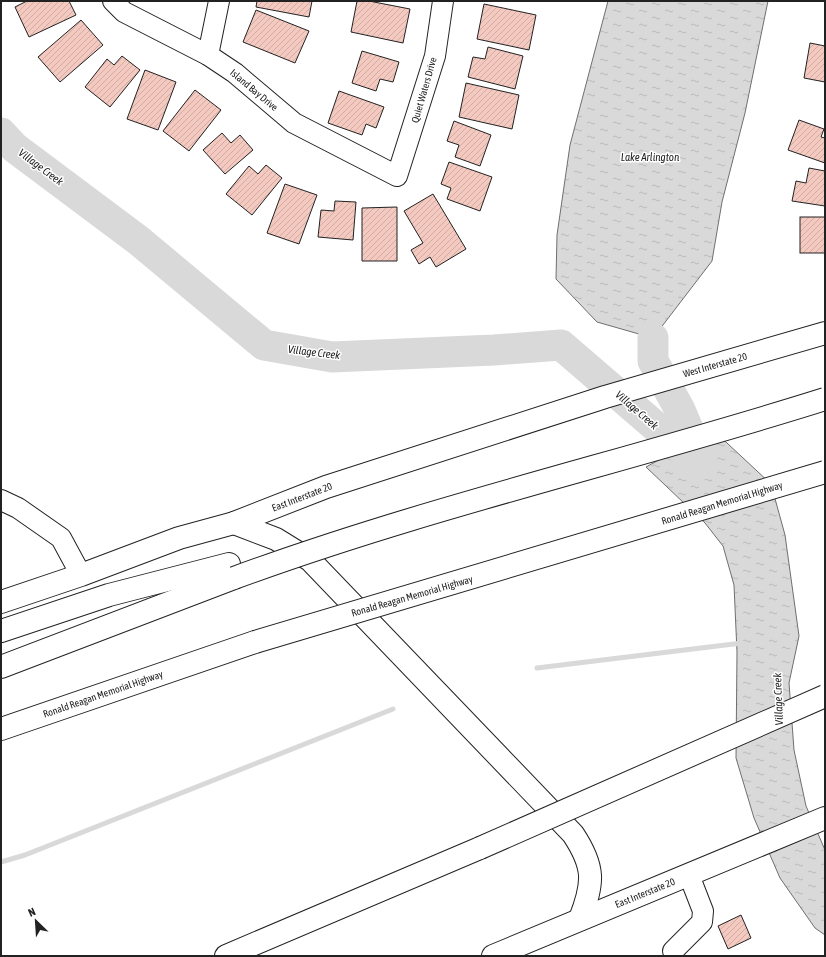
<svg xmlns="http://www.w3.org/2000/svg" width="826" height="957" viewBox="0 0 826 957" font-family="'Asap Condensed',sans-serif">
<defs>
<pattern id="water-ripples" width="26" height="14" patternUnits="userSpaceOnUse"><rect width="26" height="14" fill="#d9d9d9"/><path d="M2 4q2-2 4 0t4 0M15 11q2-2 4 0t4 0" fill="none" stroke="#bababa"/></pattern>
<pattern id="building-hatch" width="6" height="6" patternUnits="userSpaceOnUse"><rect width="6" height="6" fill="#f3c9c0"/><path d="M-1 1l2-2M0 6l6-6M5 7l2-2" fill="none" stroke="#d0aca5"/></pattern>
</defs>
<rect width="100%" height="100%" fill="#fff"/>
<g fill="url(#water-ripples)" stroke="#6f6f6f">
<path d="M608,1H768L745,113L722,202L712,261L653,338L597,322L556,279L557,235L570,145Z"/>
<path d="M713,430L771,484L785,535L799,636L789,683L794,750L806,806L825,850V935L815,928L780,878L754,818L736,758L737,652L734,585L723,546L705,523L646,467Z"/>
</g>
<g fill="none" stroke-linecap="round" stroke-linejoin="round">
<g stroke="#d9d9d9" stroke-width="5">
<path d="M537,668L742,643"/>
<path d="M1,862L25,855L393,709"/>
</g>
<g stroke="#d9d9d9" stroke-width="31">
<path d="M1,133L15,148L138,240L264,345L332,357L494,350L561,345L698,463"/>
<path d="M653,338V361L680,410L703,464"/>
</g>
</g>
<g fill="url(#building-hatch)" stroke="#222">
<path d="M27,1H69L76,15L29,37L15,7Z"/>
<path d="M257,1H312L309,17L256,7Z"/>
<path d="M357,1H369L410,9L403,43L351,32Z"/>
<path d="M484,4L536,15L529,50L477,39Z"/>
<path d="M256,10L309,31L295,63L243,42Z"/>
<path d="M81,20L103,45L60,82L38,57Z"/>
<path d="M810,43L825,46V82L804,78Z"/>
<path d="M488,47L523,56L515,89L468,77L473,57L485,59Z"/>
<path d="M362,51L399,62L393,82L380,79L376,91L352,83Z"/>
<path d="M122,56L140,70L110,107L85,87L107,59L114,65Z"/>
<path d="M145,70L176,82L158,130L127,119Z"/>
<path d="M466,83L519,95L512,129L459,117Z"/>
<path d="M195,90L221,110L189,151L163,131Z"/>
<path d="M339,91L384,107L376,128L366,124L362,135L328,123Z"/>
<path d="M799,120L824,129L821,137L825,138V163L788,150Z"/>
<path d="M454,121L491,135L480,166L455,157L459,145L447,141Z"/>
<path d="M222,133L231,143L240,135L253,150L225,174L203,150Z"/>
<path d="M449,162L492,177L480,211L447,199L451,188L441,184Z"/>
<path d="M266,165L282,178L252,215L226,194L249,166L258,174Z"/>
<path d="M809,168L825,171V206L792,201L796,181L806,183Z"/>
<path d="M285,184L317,195L299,244L267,233Z"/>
<path d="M433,194L466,249L436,267L430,257L419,264L411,250L423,243L404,211Z"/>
<path d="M335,201L356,202L353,240L318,237L321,210L334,211Z"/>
<path d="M397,207V261H362V208Z"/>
<rect x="800" y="217" width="25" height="36"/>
<path d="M741,915L751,938L728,949L718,926Z"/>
</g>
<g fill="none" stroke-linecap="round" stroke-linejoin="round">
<g stroke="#222" stroke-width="22">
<g id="minor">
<path d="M113,1L124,12L208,55L235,73L294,123L397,176L435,56L443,1"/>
<path d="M208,55L219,1"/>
<path d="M1,500L18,508L61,538L81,575"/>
<path d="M673,951L702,922L703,911L689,875"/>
</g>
</g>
<g stroke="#222" stroke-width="24">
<g id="major">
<path d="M234,523L276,539L310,560L573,834C595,867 594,883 580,919"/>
<path d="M1,602L81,575L179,538L234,523L326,487L605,397L825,333"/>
<path d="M493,956L825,818"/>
</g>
</g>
<g stroke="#222" stroke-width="24">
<g id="highway">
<path d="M1,631L109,595L229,564"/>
<path d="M1,667L234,578"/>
<path d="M1,729L255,642"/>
<path d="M226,956L480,848"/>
</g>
</g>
<use href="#minor" stroke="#fff" stroke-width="20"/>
<use href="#major" stroke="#fff" stroke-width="22"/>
<use href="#highway" stroke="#fff" stroke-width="22"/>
<g stroke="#222" stroke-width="24" stroke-linecap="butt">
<g id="highway-bridge">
<path d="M234,578C427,507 629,461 825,399"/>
<path d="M255,642L825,472"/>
<path d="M480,848L825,696"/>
</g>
</g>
<use href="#highway-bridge" stroke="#fff" stroke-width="22"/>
</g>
<g text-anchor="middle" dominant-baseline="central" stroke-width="3" stroke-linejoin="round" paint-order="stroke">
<g font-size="10" fill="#222" stroke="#fff">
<text transform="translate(254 90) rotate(40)">Island Bay Drive</text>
<text transform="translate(424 90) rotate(-74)">Quiet Waters Drive</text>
<text transform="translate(715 365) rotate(-16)">West Interstate 20</text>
<text transform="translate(302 497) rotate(-21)">East Interstate 20</text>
<text transform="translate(722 503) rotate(-17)">Ronald Reagan Memorial Highway</text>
<text transform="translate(412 596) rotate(-16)">Ronald Reagan Memorial Highway</text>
<text transform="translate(103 694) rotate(-19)">Ronald Reagan Memorial Highway</text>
<text transform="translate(645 893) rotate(-22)">East Interstate 20</text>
</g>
<g font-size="11" font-style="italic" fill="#222" stroke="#fff">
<text x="650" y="157">Lake Arlington</text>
<text transform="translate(41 167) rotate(37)">Village Creek</text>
<text transform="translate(314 352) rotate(7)">Village Creek</text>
<text transform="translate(637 410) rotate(41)">Village Creek</text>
<text transform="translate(778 699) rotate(-92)">Village Creek</text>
</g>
</g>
<rect width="826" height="957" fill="none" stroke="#222222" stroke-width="4"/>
<g transform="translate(36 921) rotate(335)" stroke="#ffffff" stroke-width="3" paint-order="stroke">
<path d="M0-3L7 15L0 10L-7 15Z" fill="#222222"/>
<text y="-6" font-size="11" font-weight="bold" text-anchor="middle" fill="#222222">N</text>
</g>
</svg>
